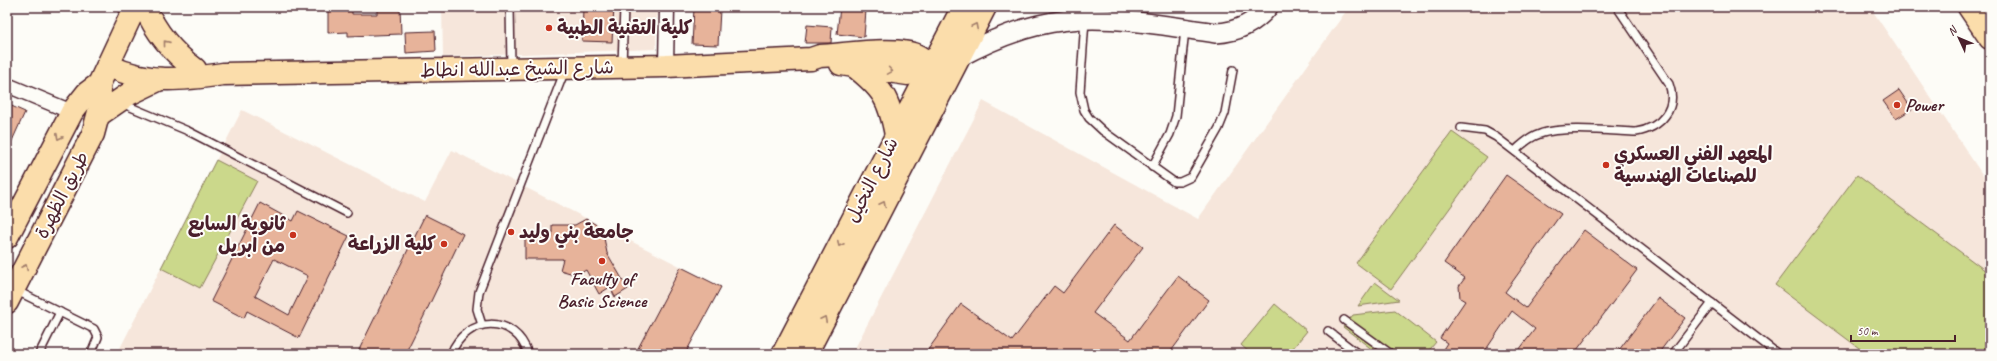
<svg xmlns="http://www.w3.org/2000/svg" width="1997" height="361" viewBox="0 0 1997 361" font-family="Caveat,'Playpen Sans Arabic',sans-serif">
<rect width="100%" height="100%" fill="#fdfcf7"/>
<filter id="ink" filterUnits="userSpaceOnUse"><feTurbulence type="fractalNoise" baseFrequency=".025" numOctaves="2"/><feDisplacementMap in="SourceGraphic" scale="8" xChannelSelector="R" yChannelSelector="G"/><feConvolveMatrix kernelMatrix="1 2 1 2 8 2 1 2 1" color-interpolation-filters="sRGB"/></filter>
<g filter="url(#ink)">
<g fill="#f6e6db">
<path d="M442,7H657L656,49L443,57Z"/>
<path d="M1349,7H1870L1990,186V354H852L983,101L1198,219Z"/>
<path d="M242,110L425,202L452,150L721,287L686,354H117Z"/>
</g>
<g fill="#cbd88b" stroke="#8a7c5b">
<path d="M1452,132L1487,157L1391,289L1356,263Z"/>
<path d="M216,160L257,181L200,288L161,268Z"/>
<path d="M1857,175L1990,274V354H1867L1775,285Z"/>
<path d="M1375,282L1399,300L1358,306Z"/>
<path d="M1275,304L1307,331L1288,354H1251L1241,345Z"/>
<path d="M1395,310L1436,342L1426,354H1378L1343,327L1353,315Z"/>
</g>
<g fill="#e7b39a" stroke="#4a1f2b" fill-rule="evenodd">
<path d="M328,7H352V14H377V7H400L401,34L348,36V32L328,33Z"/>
<path d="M583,7H614L612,42L582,41Z"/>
<path d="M840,7L866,10L864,37L837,34Z"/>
<path d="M694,8L720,10L718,45L692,44Z"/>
<path d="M807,25L832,27L831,43H805Z"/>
<path d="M435,31L436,51L406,53L405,32Z"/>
<path d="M1899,90L1912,109L1896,119L1883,101Z"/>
<path d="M7,104L25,112L7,152Z"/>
<path d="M1506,175L1561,214L1505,292L1526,308L1584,230L1637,270L1574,354H1516L1535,329L1512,311L1483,354H1440L1447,343L1440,338L1465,301L1460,298L1459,286L1465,278L1444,263Z"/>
<path d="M260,203L293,221L298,211L349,236L299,338L247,311L244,318L211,301ZM274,259L308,276L289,315L255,296Z"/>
<path d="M425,215L463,234L423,318L405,354H357Z"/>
<path d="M586,219L602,228L607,253L628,289L615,297L610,287L599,294L586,270L577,275L560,270L563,259H525V237H552V225H575Z"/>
<path d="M1114,225L1143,247L1093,313L1130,340L1178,276L1209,300L1169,354H925L961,304L1012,341L1054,286L1063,293Z"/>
<path d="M681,267L721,287L685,354H635Z"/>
<path d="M1658,298L1685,318L1658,354H1616Z"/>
</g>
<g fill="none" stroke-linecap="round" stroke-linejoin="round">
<g stroke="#4a1f2b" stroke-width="10">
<g id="lane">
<path d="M510,7L511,66"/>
<path d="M1085,20L1080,92L1084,110L1089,118L1103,131L1174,182H1180L1191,177L1219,128L1225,113L1233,70"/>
<path d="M622,65L624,7"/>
<path d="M121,103L188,131L347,213"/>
<path d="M1461,128L1485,131L1496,137L1778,354"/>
<path d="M1515,151C1523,143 1530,137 1540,134C1561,126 1612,131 1636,132C1661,128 1678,108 1669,84L1617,7"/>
<path d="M1152,167L1170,134L1176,116L1185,29"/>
<path d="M15,290L94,329L98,337L91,354"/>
<path d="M1344,320L1391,354"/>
<path d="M482,325L477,309L479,292L565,70"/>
<path d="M1328,331L1358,354"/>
<path d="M39,354L60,312"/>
<path d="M451,354C466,315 516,314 528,354"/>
<path d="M1673,354L1712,303"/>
</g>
</g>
<g stroke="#4a1f2b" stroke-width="17">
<g id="street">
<path d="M666,66L667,7"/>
<path d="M7,85L72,112"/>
</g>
</g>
<g stroke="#4a1f2b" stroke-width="22">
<path id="secondary" d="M959,57C985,43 1010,32 1039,25C1096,11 1158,25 1216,33C1237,32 1254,24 1268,7"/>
</g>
<g stroke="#4a1f2b" stroke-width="25">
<g id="primary">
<path d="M145,7C156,33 172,52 195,69"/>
<path d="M841,64L908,74L941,65"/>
<path d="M109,66C148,84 181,80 223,74L666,66L811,59L820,56C843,55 898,46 918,56C930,63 939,73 943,86"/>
<path d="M854,66C883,89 889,98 896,135"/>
<path d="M100,114L129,94L160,79"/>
<path d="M7,237L72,112L87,93L99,84L135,7"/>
<path d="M7,302L93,134L101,104L99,84"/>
<path d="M783,354L963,7"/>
<path d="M806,354L985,7"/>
</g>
</g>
<g stroke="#4a1f2b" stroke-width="25">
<path id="highway" d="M1969,7L1990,38"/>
</g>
<use href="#lane" stroke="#fdfcf7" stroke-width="7"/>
<use href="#street" stroke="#fdfcf7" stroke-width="14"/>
<use href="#secondary" stroke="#fdfcf7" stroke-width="19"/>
<use href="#primary" stroke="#fbddab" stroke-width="22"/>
<use href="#highway" stroke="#fbddab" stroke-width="22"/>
</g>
<defs><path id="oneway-chevron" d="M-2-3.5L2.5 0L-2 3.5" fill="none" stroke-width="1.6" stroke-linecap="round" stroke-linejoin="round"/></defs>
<g stroke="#a27e6b">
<use href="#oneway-chevron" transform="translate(975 26) rotate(-63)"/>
<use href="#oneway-chevron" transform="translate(166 43) rotate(-129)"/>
<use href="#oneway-chevron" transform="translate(890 71) rotate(9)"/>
<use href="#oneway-chevron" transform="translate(59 137) rotate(117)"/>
<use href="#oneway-chevron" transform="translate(883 204) rotate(-63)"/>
<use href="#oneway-chevron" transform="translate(840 244) rotate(117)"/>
<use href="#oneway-chevron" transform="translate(25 267) rotate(-63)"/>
<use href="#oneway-chevron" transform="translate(824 319) rotate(-63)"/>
</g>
</g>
<g fill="#c8321e" stroke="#fdfcf7" stroke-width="1.5">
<circle cx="549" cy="28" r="4"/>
<circle cx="1897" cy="105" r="4"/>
<circle cx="1606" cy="165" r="4"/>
<circle cx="511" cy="232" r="4"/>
<circle cx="293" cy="235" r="4"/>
<circle cx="444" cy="244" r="4"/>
<circle cx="602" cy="261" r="4"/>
</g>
<g text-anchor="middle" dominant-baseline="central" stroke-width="4" stroke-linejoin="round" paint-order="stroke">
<g font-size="19" font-weight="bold" fill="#4a1f2b" stroke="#fdfcf7" text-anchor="start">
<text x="557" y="28">كلية التقنية الطبية</text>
<text x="1905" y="105">Power</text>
<text x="1614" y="154">المعهد الفني العسكري<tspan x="1614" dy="22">للصناعات الهندسية</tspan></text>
<text x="285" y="224" text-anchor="end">ثانوية السابع<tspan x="285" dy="22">من ابريل</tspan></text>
<text x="519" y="232">جامعة بني وليد</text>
<text x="436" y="244" text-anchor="end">كلية الزراعة</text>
<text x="602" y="279" text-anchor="middle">Faculty of<tspan x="602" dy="22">Basic Science</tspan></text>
</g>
<g font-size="19" fill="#4a1f2b" stroke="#fdfcf7">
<text transform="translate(517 69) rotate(-1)">شارع الشيخ عبدالله انطاط</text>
<text transform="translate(872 180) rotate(-63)">شارع النخيل</text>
<text transform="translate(62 195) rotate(-63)">طريق الظهرة</text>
</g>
</g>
<rect width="1997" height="361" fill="none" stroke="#fdfcf7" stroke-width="24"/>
<rect x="12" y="12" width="1973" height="337" fill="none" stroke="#4a1f2b" stroke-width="1.5" filter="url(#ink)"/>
<g transform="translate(1959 38) rotate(314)" stroke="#fdfcf7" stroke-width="3" paint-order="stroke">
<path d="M0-3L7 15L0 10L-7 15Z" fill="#4a1f2b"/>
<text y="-6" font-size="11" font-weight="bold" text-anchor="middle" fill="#4a1f2b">N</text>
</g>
<path d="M1851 335v6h104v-6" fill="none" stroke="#4a1f2b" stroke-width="2"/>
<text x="1857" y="335" font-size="12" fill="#4a1f2b" stroke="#fdfcf7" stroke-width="3" paint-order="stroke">50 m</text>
</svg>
